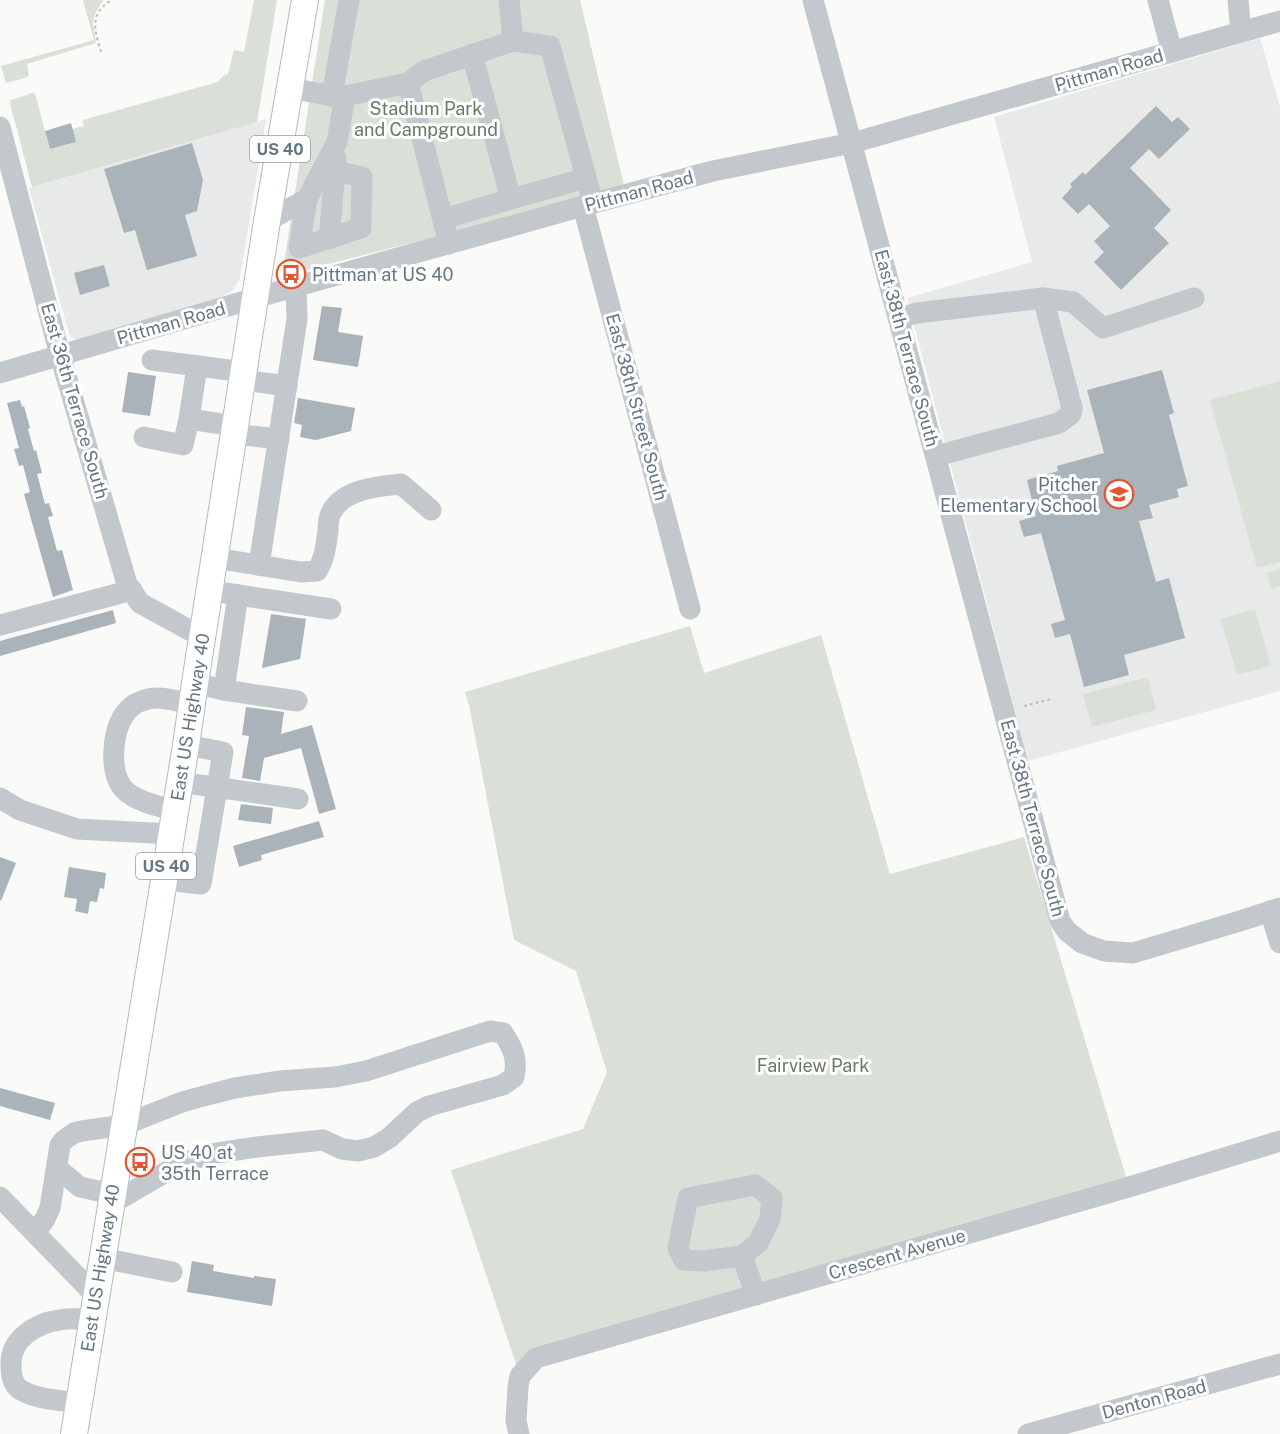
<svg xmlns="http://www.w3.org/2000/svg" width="1280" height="1434" viewBox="0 0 1280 1434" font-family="'Public Sans',sans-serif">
<rect width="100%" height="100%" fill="#fafaf8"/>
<g fill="#e8e9e9">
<path d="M1260,38L1280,107V691L1028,761L907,298L1032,262L994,117Z"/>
<path d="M266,119L240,278L233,290L227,294L219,298L78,340L71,337L69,334L29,188Z"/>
</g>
<g fill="#dadfd7">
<path d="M83,0H103L95,14L93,23L96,43L27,64L29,75L28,77L6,83L1,66L94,40Z"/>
<path d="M254,0H277L257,122L32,187L10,103L11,100L32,93L35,94L50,149L76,142L72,129L84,126L83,120L214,83L219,81L223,76L228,74L234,50L244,52Z"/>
<path d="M325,0H580L626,194L434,237L282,276Z"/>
<path d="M1280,381V562L1257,568L1210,400Z"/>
<path d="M1280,569V586L1271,589L1267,573Z"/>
<path d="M1255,609L1271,666L1237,675L1221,619Z"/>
<path d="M690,626L704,673L821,635L890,874L1024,837L1129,1187L536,1358L520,1376L451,1170L583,1129L607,1072L576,971L514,940L469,705L465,692Z"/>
<path d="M1148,677L1156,710L1092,727L1083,694Z"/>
</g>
<g fill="#aab3b9">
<path d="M1156,106L1172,122L1178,117L1190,129L1159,159L1149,149L1130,168L1171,210L1154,228L1169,243L1121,290L1094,262L1104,252L1094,241L1110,226L1089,204L1078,214L1062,198L1072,187L1070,184L1083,172L1085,175Z"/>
<path d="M71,123L76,142L50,149L45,131Z"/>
<path d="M192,143L203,180L197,211L185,215L197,256L147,270L135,230L124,233L104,169Z"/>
<path d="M104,265L110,286L80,295L74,273Z"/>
<path d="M322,306L342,308L338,332L363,336L358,367L313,360Z"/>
<path d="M1162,370L1174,413L1169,415L1188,486L1177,489L1179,497L1149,505L1153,518L1139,521L1156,582L1169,578L1185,638L1124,655L1129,675L1084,687L1070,634L1055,638L1051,624L1065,620L1041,533L1024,537L1019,521L1036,516L1027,480L1058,471L1057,466L1104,453L1087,390Z"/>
<path d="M128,372L156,376L150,416L122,412Z"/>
<path d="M298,398L355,408L351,431L316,440L300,437L302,425L294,423Z"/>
<path d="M20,400L22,407L24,406L30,428L28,429L34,451L36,450L42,473L37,474L45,504L49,503L53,516L48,517L57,551L62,550L73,590L53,597L24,494L30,492L23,465L19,466L14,449L19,448L7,403Z"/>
<path d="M113,610L116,623L0,656V641Z"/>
<path d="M271,614L306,619L300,659L262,668Z"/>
<path d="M246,707L284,712L281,734L312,725L336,809L319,814L301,748L264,758L260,781L242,778L249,736L242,735Z"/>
<path d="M241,804L273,808L271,824L238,820Z"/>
<path d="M319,821L324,837L261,855L262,860L239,867L233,846Z"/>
<path d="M0,857L16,863L1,901L0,900Z"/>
<path d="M69,867L106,873L104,889L100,888L97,902L90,901L88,914L75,911L77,899L64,897Z"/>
<path d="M0,1088L55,1103L50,1120L0,1106Z"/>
<path d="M192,1261L214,1265L213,1271L254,1278V1276L276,1279L272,1306L187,1292Z"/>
</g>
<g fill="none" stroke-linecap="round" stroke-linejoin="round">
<g stroke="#b5babe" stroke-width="28">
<path id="major" d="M74,1434L186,745L195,683L267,221L305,0"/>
</g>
<g stroke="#bbbfc2" stroke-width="2" stroke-dasharray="3 3" stroke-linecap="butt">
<path d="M101,52C95,32 88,13 112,0"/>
<path d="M1024,706L1051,699"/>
</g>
<g stroke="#c3c8cc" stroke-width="21">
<path d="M509,0L513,41L550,46L593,203"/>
<path d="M813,0L1060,921L1067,931L1082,943L1104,951L1133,953L1240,921L1280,908"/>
<path d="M1158,0L1172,52"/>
<path d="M1238,0L1241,32"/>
<path d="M408,83L424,71L513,41"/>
<path d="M290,88L332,96L349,0"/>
<path d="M0,127L60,355L127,584L140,603L202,637"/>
<path d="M307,199L299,248L361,228L362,177L335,171"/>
<path d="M511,199L586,178"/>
<path d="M583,206L690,609"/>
<path d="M443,219L511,199L472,54"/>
<path d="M267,221L307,199L337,142L345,96L408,83L449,244"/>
<path d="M329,239L336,158"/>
<path d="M899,318L917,313L1043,298L1073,302L1103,328L1194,298"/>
<path d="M152,360L244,372"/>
<path d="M197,366L189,419L235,426"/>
<path d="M0,373L255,298L583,206L713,171L852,143L1280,21"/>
<path d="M243,380L287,386"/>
<path d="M234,434L279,439"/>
<path d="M144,437L183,445L189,419"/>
<path d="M936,456L1059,423L1071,414L1072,408L1043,298"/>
<path d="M215,558L301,572L317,571C325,558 326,545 328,531C328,525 328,518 331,513C342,489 379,486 401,484L431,510"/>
<path d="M259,565L297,319L296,287"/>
<path d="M225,593L331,609"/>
<path d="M0,625L132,590"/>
<path d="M195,683L224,690L238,595"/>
<path d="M224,690L297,701"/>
<path d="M179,782L298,799"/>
<path d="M0,798L20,810L77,829L171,834"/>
<path d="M175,811C160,806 141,803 128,793C108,778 111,734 124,715C128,709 135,703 142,701C157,694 176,701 191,704"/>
<path d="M164,880L201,884L223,752L186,745"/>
<path d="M1270,911L1280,943"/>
<path d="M57,1168L80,1187L112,1194"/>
<path d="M0,1197L96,1296"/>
<path d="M35,1233L45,1219L50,1208L60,1145L64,1140L74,1133L82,1131L124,1125L182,1102L200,1097L235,1088L280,1081L335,1077L366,1071L490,1031L503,1033C513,1048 518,1059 514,1077L503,1085L429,1106L417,1112L389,1138L374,1147L358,1151L342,1149L323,1140L257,1147L204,1155L166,1172L111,1204"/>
<path d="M742,1256L703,1261L684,1260L678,1248L688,1198L755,1185L772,1198L770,1219L758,1243L742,1256L756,1295"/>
<path d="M102,1258L172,1272"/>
<path d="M79,1403C59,1400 38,1400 21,1390C12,1385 11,1374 11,1365C10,1339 36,1323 60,1320C70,1318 82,1319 92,1319"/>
<path d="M519,1434L516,1421L518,1387L520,1376L536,1358L1129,1187L1280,1141"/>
<path d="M1028,1434L1280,1364"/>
</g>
<use href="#major" stroke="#fff" stroke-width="26"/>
</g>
<defs>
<g id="bus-ring" transform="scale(1.5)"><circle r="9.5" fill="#fff" stroke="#e4572e" stroke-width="1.5"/><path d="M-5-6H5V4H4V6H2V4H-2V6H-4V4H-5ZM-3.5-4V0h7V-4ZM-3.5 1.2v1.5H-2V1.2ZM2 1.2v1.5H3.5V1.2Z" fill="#e4572e"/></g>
<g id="school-ring" transform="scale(1.5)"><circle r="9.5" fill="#fff" stroke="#e4572e" stroke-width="1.5"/><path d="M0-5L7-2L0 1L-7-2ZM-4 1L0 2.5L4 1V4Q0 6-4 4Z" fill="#e4572e"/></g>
</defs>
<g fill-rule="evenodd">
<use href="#bus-ring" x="291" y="274"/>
<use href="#school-ring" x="1119" y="494"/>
<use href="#bus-ring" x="140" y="1162"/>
</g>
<g text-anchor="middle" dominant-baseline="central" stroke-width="6" stroke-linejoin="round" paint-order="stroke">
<g fill="#fff" stroke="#939fa8" stroke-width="1.5">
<rect x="250" y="136" width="60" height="26" rx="4.5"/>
<rect x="136" y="853" width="60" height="26" rx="4.5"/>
</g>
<g font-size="16" font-weight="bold" fill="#657683">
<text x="280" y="149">US 40</text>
<text x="166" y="866">US 40</text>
</g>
<g font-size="18" fill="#657683" stroke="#fff">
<text transform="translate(1109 70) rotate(-16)">Pittman Road</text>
<text transform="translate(639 191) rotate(-15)">Pittman Road</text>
<text transform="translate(171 323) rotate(-16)">Pittman Road</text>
<text transform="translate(907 348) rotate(75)">East 38th Terrace South</text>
<text transform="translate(75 401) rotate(74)">East 36th Terrace South</text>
<text transform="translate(637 407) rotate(75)">East 38th Street South</text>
<text transform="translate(190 717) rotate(-81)">East US Highway 40</text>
<text transform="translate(1033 818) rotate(75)">East 38th Terrace South</text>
<text transform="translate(897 1254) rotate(-16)">Crescent Avenue</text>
<text transform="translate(100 1268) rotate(-81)">East US Highway 40</text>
<text transform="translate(1154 1399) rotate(-15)">Denton Road</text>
</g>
<g font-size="18" fill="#687a64" stroke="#fff">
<text x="426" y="108">Stadium Park<tspan x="426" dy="21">and Campground</tspan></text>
<text x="813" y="1065">Fairview Park</text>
</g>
<g font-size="18" fill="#657683" stroke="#fff" text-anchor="start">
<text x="312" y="274">Pittman at US 40</text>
<text x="1098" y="484" text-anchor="end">Pitcher<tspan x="1098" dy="21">Elementary School</tspan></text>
<text x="161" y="1152">US 40 at<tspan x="161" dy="21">35th Terrace</tspan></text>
</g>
</g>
</svg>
